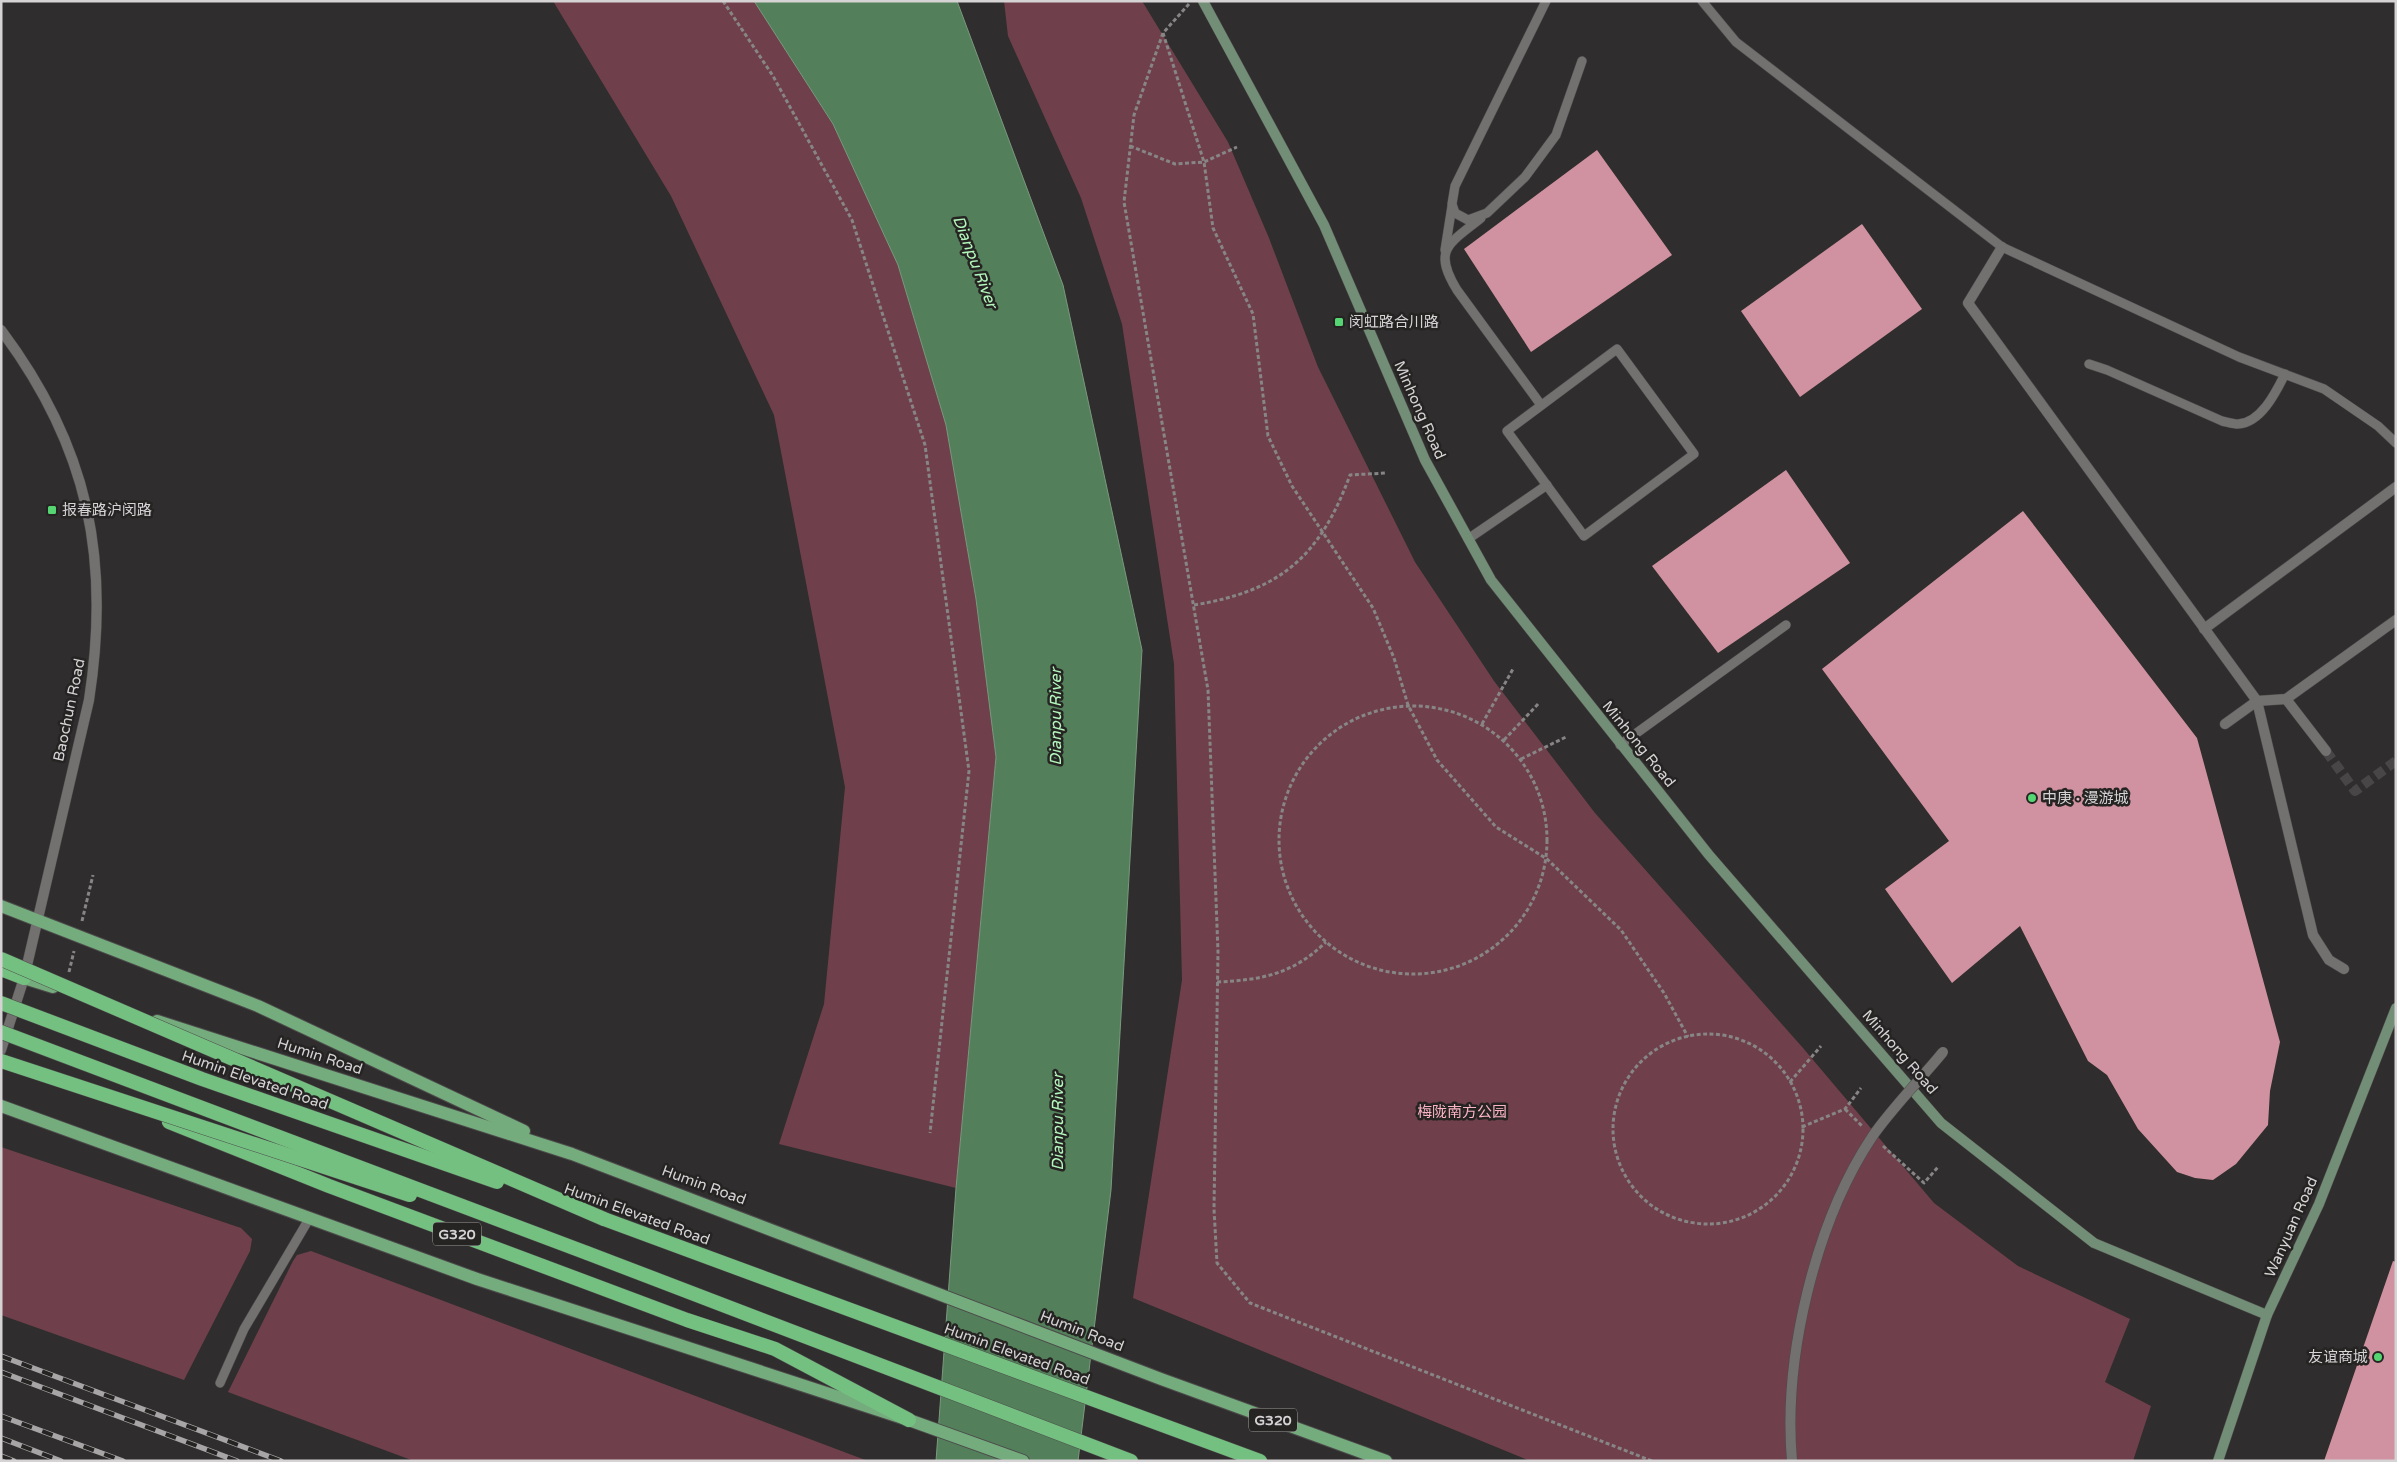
<svg xmlns="http://www.w3.org/2000/svg" width="2397" height="1462" viewBox="0 0 2397 1462" font-family="'Varela Round','Noto Sans SC',sans-serif">
<rect width="100%" height="100%" fill="#2f2d2d"/>
<g fill="#6f404b">
<path d="M553,1H754L833,124L898,265L946,425L976,599L996,757L956,1188L779,1144L824,1004L845,787L774,415L671,196Z"/>
<path d="M1004,1H1142L1228,142L1269,238L1318,367L1415,562L1494,681L1595,813L1803,1048L1934,1203L2018,1266L2130,1319L2105,1382L2151,1406L2133,1461H1530L1133,1298L1182,980L1174,664L1122,324L1081,198L1008,36Z"/>
<path d="M1,1147L241,1228L252,1239L250,1251L184,1380L1,1315Z"/>
<path d="M311,1251L868,1461H414L228,1392L293,1261L297,1255Z"/>
</g>
<path fill="#53805a" stroke="#7a997f" d="M754,1H957L1063,285L1142,650L1111,1190L1078,1461H936L956,1188L996,757L976,599L946,425L898,265L833,124Z"/>
<g fill="#d092a0">
<path d="M1597,150L1672,255L1531,352L1464,249Z"/>
<path d="M1862,224L1922,309L1800,397L1741,311Z"/>
<path d="M1786,470L1850,563L1718,653L1652,566Z"/>
<path d="M2023,511L2197,738L2280,1042L2270,1091L2268,1125L2236,1164L2213,1180L2195,1178L2177,1172L2138,1129L2107,1075L2088,1061L2020,926L1952,983L1885,889L1949,841L1822,669Z"/>
<path d="M2393,1261L2396,1262V1461H2324Z"/>
</g>
<g fill="none" stroke-linecap="round" stroke-linejoin="round">
<path stroke="#484646" stroke-width="10" stroke-dasharray="10 5" stroke-linecap="butt" d="M2326,751L2355,791L2396,761"/>
<g stroke="#4d4a4b" stroke-width="10">
<g id="service">
<path d="M1546,1L1455,186L1452,204L1455,213L1468,220L1487,213L1525,177L1556,135L1582,61"/>
<path d="M1702,1L1736,42L2002,247L2239,357L2324,389L2378,426L2396,443"/>
<path d="M1481,218C1449,244 1432,249 1457,290L1541,405"/>
<path d="M1445,250L1452,206"/>
<path d="M1617,349L1694,454L1584,536L1507,431Z"/>
<path d="M2089,364L2107,370L2222,421C2227,422 2233,424 2238,424C2261,423 2276,392 2285,374"/>
<path d="M1468,539L1547,485"/>
<path d="M1620,745L1786,625"/>
<path d="M220,1383L244,1329L309,1219"/>
</g>
</g>
<g stroke="#4d4a4b" stroke-width="11">
<g id="pedestrian">
<path d="M2002,247L1968,303L2257,701L2313,935L2329,960L2344,969"/>
<path d="M2204,629L2396,487"/>
<path d="M2286,699L2326,751"/>
<path d="M2225,724L2257,701L2286,699L2396,620"/>
</g>
</g>
<g stroke="#4d4a4b" stroke-width="11">
<path id="tertiary" d="M1,330C88,446 111,558 89,700L24,978L1,1050"/>
</g>
<g stroke="#4d4a4b" stroke-width="11">
<g id="secondary">
<path d="M1203,1L1324,225L1425,460L1491,580L1709,855L1941,1123L2094,1243L2267,1315"/>
<path d="M2218,1461L2267,1315L2319,1204L2396,1008"/>
</g>
</g>
<g stroke="#4d4a4b" stroke-width="14">
<g id="primary">
<path d="M1,906L258,1006L524,1131"/>
<path d="M24,978L53,987"/>
<path d="M157,1021L572,1154L1161,1379L1386,1461"/>
<path d="M1,1106L477,1279L909,1420L1023,1461"/>
</g>
</g>
<g stroke="#4d4a4b" stroke-width="15">
<g id="trunk">
<path d="M1,969L24,978"/>
<path d="M169,1122L329,1186L687,1320L775,1349L909,1420"/>
<path d="M604,1219L1260,1461"/>
<path d="M587,1253L1131,1461"/>
</g>
</g>
<g stroke="#878585" stroke-width="3" stroke-dasharray="4 2.5" stroke-linecap="butt">
<path d="M723,1L773,76L852,220L925,445L969,771L930,1133"/>
<path d="M1189,4L1163,33L1134,115L1124,202L1208,690L1218,952L1214,1209L1217,1263L1250,1303L1652,1461"/>
<path d="M1163,33L1204,162L1213,228L1253,314L1268,436L1292,486L1373,608L1394,658L1408,705L1437,760L1496,827L1547,859L1621,930L1664,993L1688,1037"/>
<path d="M1130,146L1175,164L1204,162L1237,147"/>
<path d="M1194,605C1280,591 1320,557 1350,475L1386,473"/>
<circle cx="1413" cy="840" r="134"/>
<path d="M1482,724L1513,669"/>
<path d="M1504,740L1539,703"/>
<path d="M1521,759L1566,737"/>
<path d="M82,921L93,875"/>
<path d="M69,972L74,951"/>
<path d="M1217,982C1262,980 1293,974 1326,942"/>
<circle cx="1708" cy="1129" r="95"/>
<path d="M1790,1082L1821,1046"/>
<path d="M1845,1109L1862,1126"/>
<path d="M1802,1127L1845,1109L1861,1088"/>
<path d="M1883,1146L1924,1183L1938,1167"/>
</g>
<use href="#service" stroke="#737070" stroke-width="9"/>
<use href="#pedestrian" stroke="#737070" stroke-width="10"/>
<use href="#tertiary" stroke="#737070" stroke-width="10"/>
<use href="#secondary" stroke="#738e76" stroke-width="10"/>
<use href="#primary" stroke="#74ac7d" stroke-width="12"/>
<use href="#trunk" stroke="#74c081" stroke-width="14"/>
<g stroke="#a7a5a6" stroke-width="5.5">
<g id="rail">
<path d="M1,1356L281,1461"/>
<path d="M1,1372L237,1461"/>
<path d="M1,1416L123,1461"/>
<path d="M1,1438L61,1461"/>
<path d="M1,1456L14,1461"/>
</g>
</g>
<use href="#rail" stroke="#262323" stroke-width="4" stroke-dasharray="11" stroke-linecap="butt"/>
<g stroke="#4d4a4b" stroke-width="11" stroke-linecap="butt">
<path id="pedestrian-bridge" d="M1792,1461C1783,1358 1815,1223 1872,1137C1891,1109 1921,1079 1943,1052"/>
</g>
<g stroke="#4d4a4b" stroke-width="15" stroke-linecap="butt">
<g id="trunk-bridge">
<path d="M1,959L604,1219"/>
<path d="M1,1003L202,1079L497,1182"/>
<path d="M1,1032L587,1253"/>
<path d="M1,1061L410,1195"/>
</g>
</g>
<use href="#pedestrian-bridge" stroke="#737070" stroke-width="10"/>
<use href="#trunk-bridge" stroke="#74c081" stroke-width="14"/>
</g>
<g fill="#55d672" stroke="#262323" stroke-width="2">
<rect x="1334" y="317" width="10" height="10" rx="2.5"/>
<rect x="47" y="505" width="10" height="10" rx="2.5"/>
<circle cx="2032" cy="798" r="5"/>
<circle cx="2378" cy="1357" r="5"/>
</g>
<g text-anchor="middle" dominant-baseline="central" stroke-width="5" stroke-linejoin="round" paint-order="stroke">
<g fill="#262323" stroke="#a09e9f" stroke-width="1">
<rect x="433" y="1222.5" width="48" height="23" rx="4"/>
<rect x="1249" y="1408.5" width="48" height="23" rx="4"/>
</g>
<g font-size="14" font-weight="bold" fill="#d5d3d4">
<text x="457" y="1234">G320</text>
<text x="1273" y="1420">G320</text>
</g>
<g font-size="15" fill="#d5d3d4" stroke="#262323" text-anchor="start">
<text x="1349" y="322">闵虹路合川路</text>
<text x="62" y="510">报春路沪闵路</text>
<text x="2042" y="798">中庚 · 漫游城</text>
<text x="2368" y="1357" text-anchor="end">友谊商城</text>
</g>
<g font-size="15" fill="#d5d3d4" stroke="#262323">
<text transform="translate(1420 410) rotate(66)">Minhong Road</text>
<text transform="translate(69 710) rotate(-78)">Baochun Road</text>
<text transform="translate(1639 744) rotate(51)">Minhong Road</text>
<text transform="translate(1900 1052) rotate(49)">Minhong Road</text>
<text transform="translate(320 1056) rotate(18)">Humin Road</text>
<text transform="translate(255 1080) rotate(19)">Humin Elevated Road</text>
<text transform="translate(704 1185) rotate(20)">Humin Road</text>
<text transform="translate(637 1214) rotate(20)">Humin Elevated Road</text>
<text transform="translate(2291 1227) rotate(-66)">Wanyuan Road</text>
<text transform="translate(1082 1331) rotate(21)">Humin Road</text>
<text transform="translate(1017 1354) rotate(20)">Humin Elevated Road</text>
</g>
<g font-size="15" fill="#fcb4c4" stroke="#262323">
<text x="1462" y="1112">梅陇南方公园</text>
</g>
<g font-size="16" font-style="italic" fill="#b3f8bc" stroke="#262323">
<text transform="translate(975 262) rotate(69)">Dianpu River</text>
<text transform="translate(1056 717) rotate(-90)">Dianpu River</text>
<text transform="translate(1058 1122) rotate(-90)">Dianpu River</text>
</g>
</g>
<rect width="2397" height="1462" fill="none" stroke="#d5d3d4" stroke-width="5"/>
</svg>
